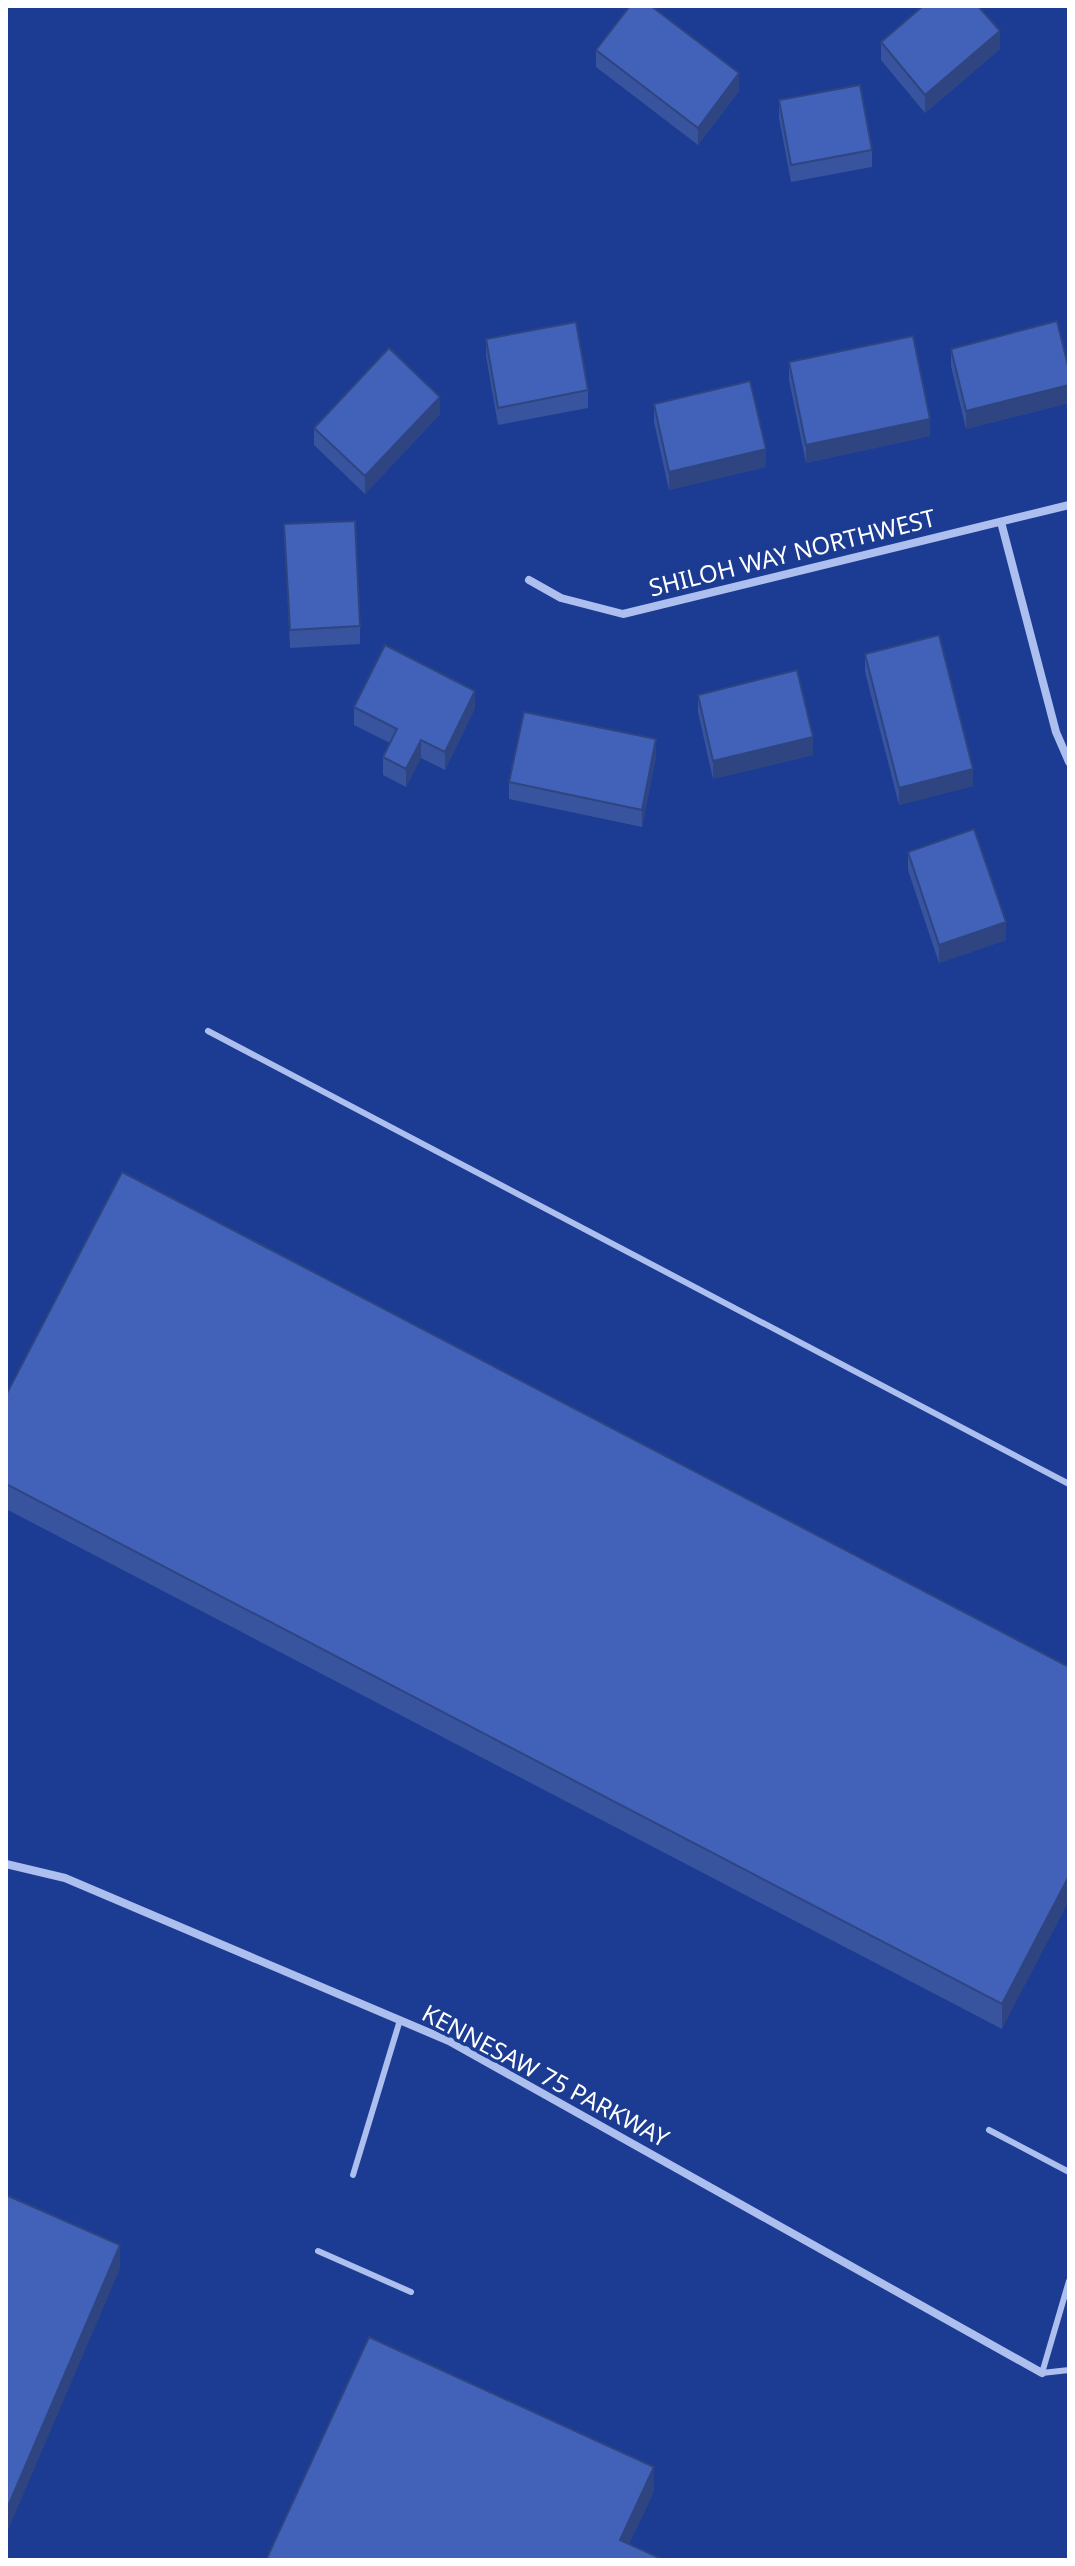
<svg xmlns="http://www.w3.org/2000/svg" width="1075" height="2566" viewBox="0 0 1075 2566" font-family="'Noto Sans',sans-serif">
<rect width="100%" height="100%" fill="#1c3b92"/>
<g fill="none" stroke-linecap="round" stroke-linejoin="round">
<g stroke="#adbfee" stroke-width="6">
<path d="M208,1031L1069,1484"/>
<path d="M989,2130L1069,2172"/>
<path d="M353,2175L400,2020"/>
<path d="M318,2251L411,2292"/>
<path d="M1069,2281L1042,2373L1069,2370"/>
</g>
<g stroke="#adbfee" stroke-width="8">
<path d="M1001,522L1056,732L1069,762"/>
<path d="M529,580L561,598L623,614L1069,505"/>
<path d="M6,1864L65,1878L449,2041L1042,2373"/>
</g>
</g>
<g fill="#38549e">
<path d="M881,42L1000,49L925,113L881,60Z"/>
<path d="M596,50L739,91L698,145L596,67Z"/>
<path d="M779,100L872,150V167L791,182L779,118Z"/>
<path d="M486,339L588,390V408L498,425L486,356Z"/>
<path d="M951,349L1069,370V403L966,429L951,366Z"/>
<path d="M789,362L930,436L806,463L789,380Z"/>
<path d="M654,404L766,467L669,490L654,422Z"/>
<path d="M440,414L365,494L314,445V428Z"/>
<path d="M284,524L360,626V644L290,648Z"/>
<path d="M865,654L973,786L899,805L865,672Z"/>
<path d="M698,695L813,755L713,779L698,712Z"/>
<path d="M354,707L475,708L445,770L421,758L406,787L383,775V757L390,743L354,725Z"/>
<path d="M656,757L642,827L509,799V782Z"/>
<path d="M908,852L1006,940L939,963L908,870Z"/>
<path d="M6,1395L1069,1667L1002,2029L6,1509Z"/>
</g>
<g fill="#2e4581">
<path d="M1000,31V49L925,113V95Z"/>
<path d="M739,73V91L698,145V128Z"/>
<path d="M1069,385V403L966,429V411Z"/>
<path d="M440,397V414L365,494V476Z"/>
<path d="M930,419V436L806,463V445Z"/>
<path d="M766,449V467L669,490V472Z"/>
<path d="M475,691V708L445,770V752Z"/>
<path d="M813,737V755L713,779V761Z"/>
<path d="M656,739V757L642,827V810Z"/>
<path d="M421,740V758L406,787V769Z"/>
<path d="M973,769V786L899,805V788Z"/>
<path d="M1006,922V940L939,963V945Z"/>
<path d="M1069,1876V1901L1002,2029V2004Z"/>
<path d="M120,2245V2269L6,2535V2511Z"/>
<path d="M654,2467V2492L622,2560L620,2540Z"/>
</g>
<g fill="#4162b8" stroke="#2e4581" stroke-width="2">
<path d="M630,6H651L739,73L698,128L596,50Z"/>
<path d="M923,6H978L1000,31L925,95L881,42Z"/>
<path d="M860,85L872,150L791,165L779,100Z"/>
<path d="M1057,321L1069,370V385L966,411L951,349Z"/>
<path d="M576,322L588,390L498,408L486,339Z"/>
<path d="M913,336L930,419L806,445L789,362Z"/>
<path d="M389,348L440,397L365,476L314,428Z"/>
<path d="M750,381L766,449L669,472L654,404Z"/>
<path d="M355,521L360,626L290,630L284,524Z"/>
<path d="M939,635L973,769L899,788L865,654Z"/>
<path d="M385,645L475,691L445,752L421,740L406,769L383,757L397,729L354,707Z"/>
<path d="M797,670L813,737L713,761L698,695Z"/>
<path d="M524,712L656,739L642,810L509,782Z"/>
<path d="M974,829L1006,922L939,945L908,852Z"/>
<path d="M122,1172L1069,1667V1876L1002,2004L6,1484V1395Z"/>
<path d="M6,2195L120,2245L6,2511Z"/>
<path d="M369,2337L654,2467L620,2540L664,2560H266Z"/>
</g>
<g text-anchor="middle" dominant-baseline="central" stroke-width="7" stroke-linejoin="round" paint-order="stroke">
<g font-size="24" fill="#fff" stroke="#1c3b92">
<text transform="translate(792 552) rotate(-14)">SHILOH WAY NORTHWEST</text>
<text transform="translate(546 2075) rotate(28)">KENNESAW 75 PARKWAY</text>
</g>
</g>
<rect width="1075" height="2566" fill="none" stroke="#ffffff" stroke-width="16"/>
</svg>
